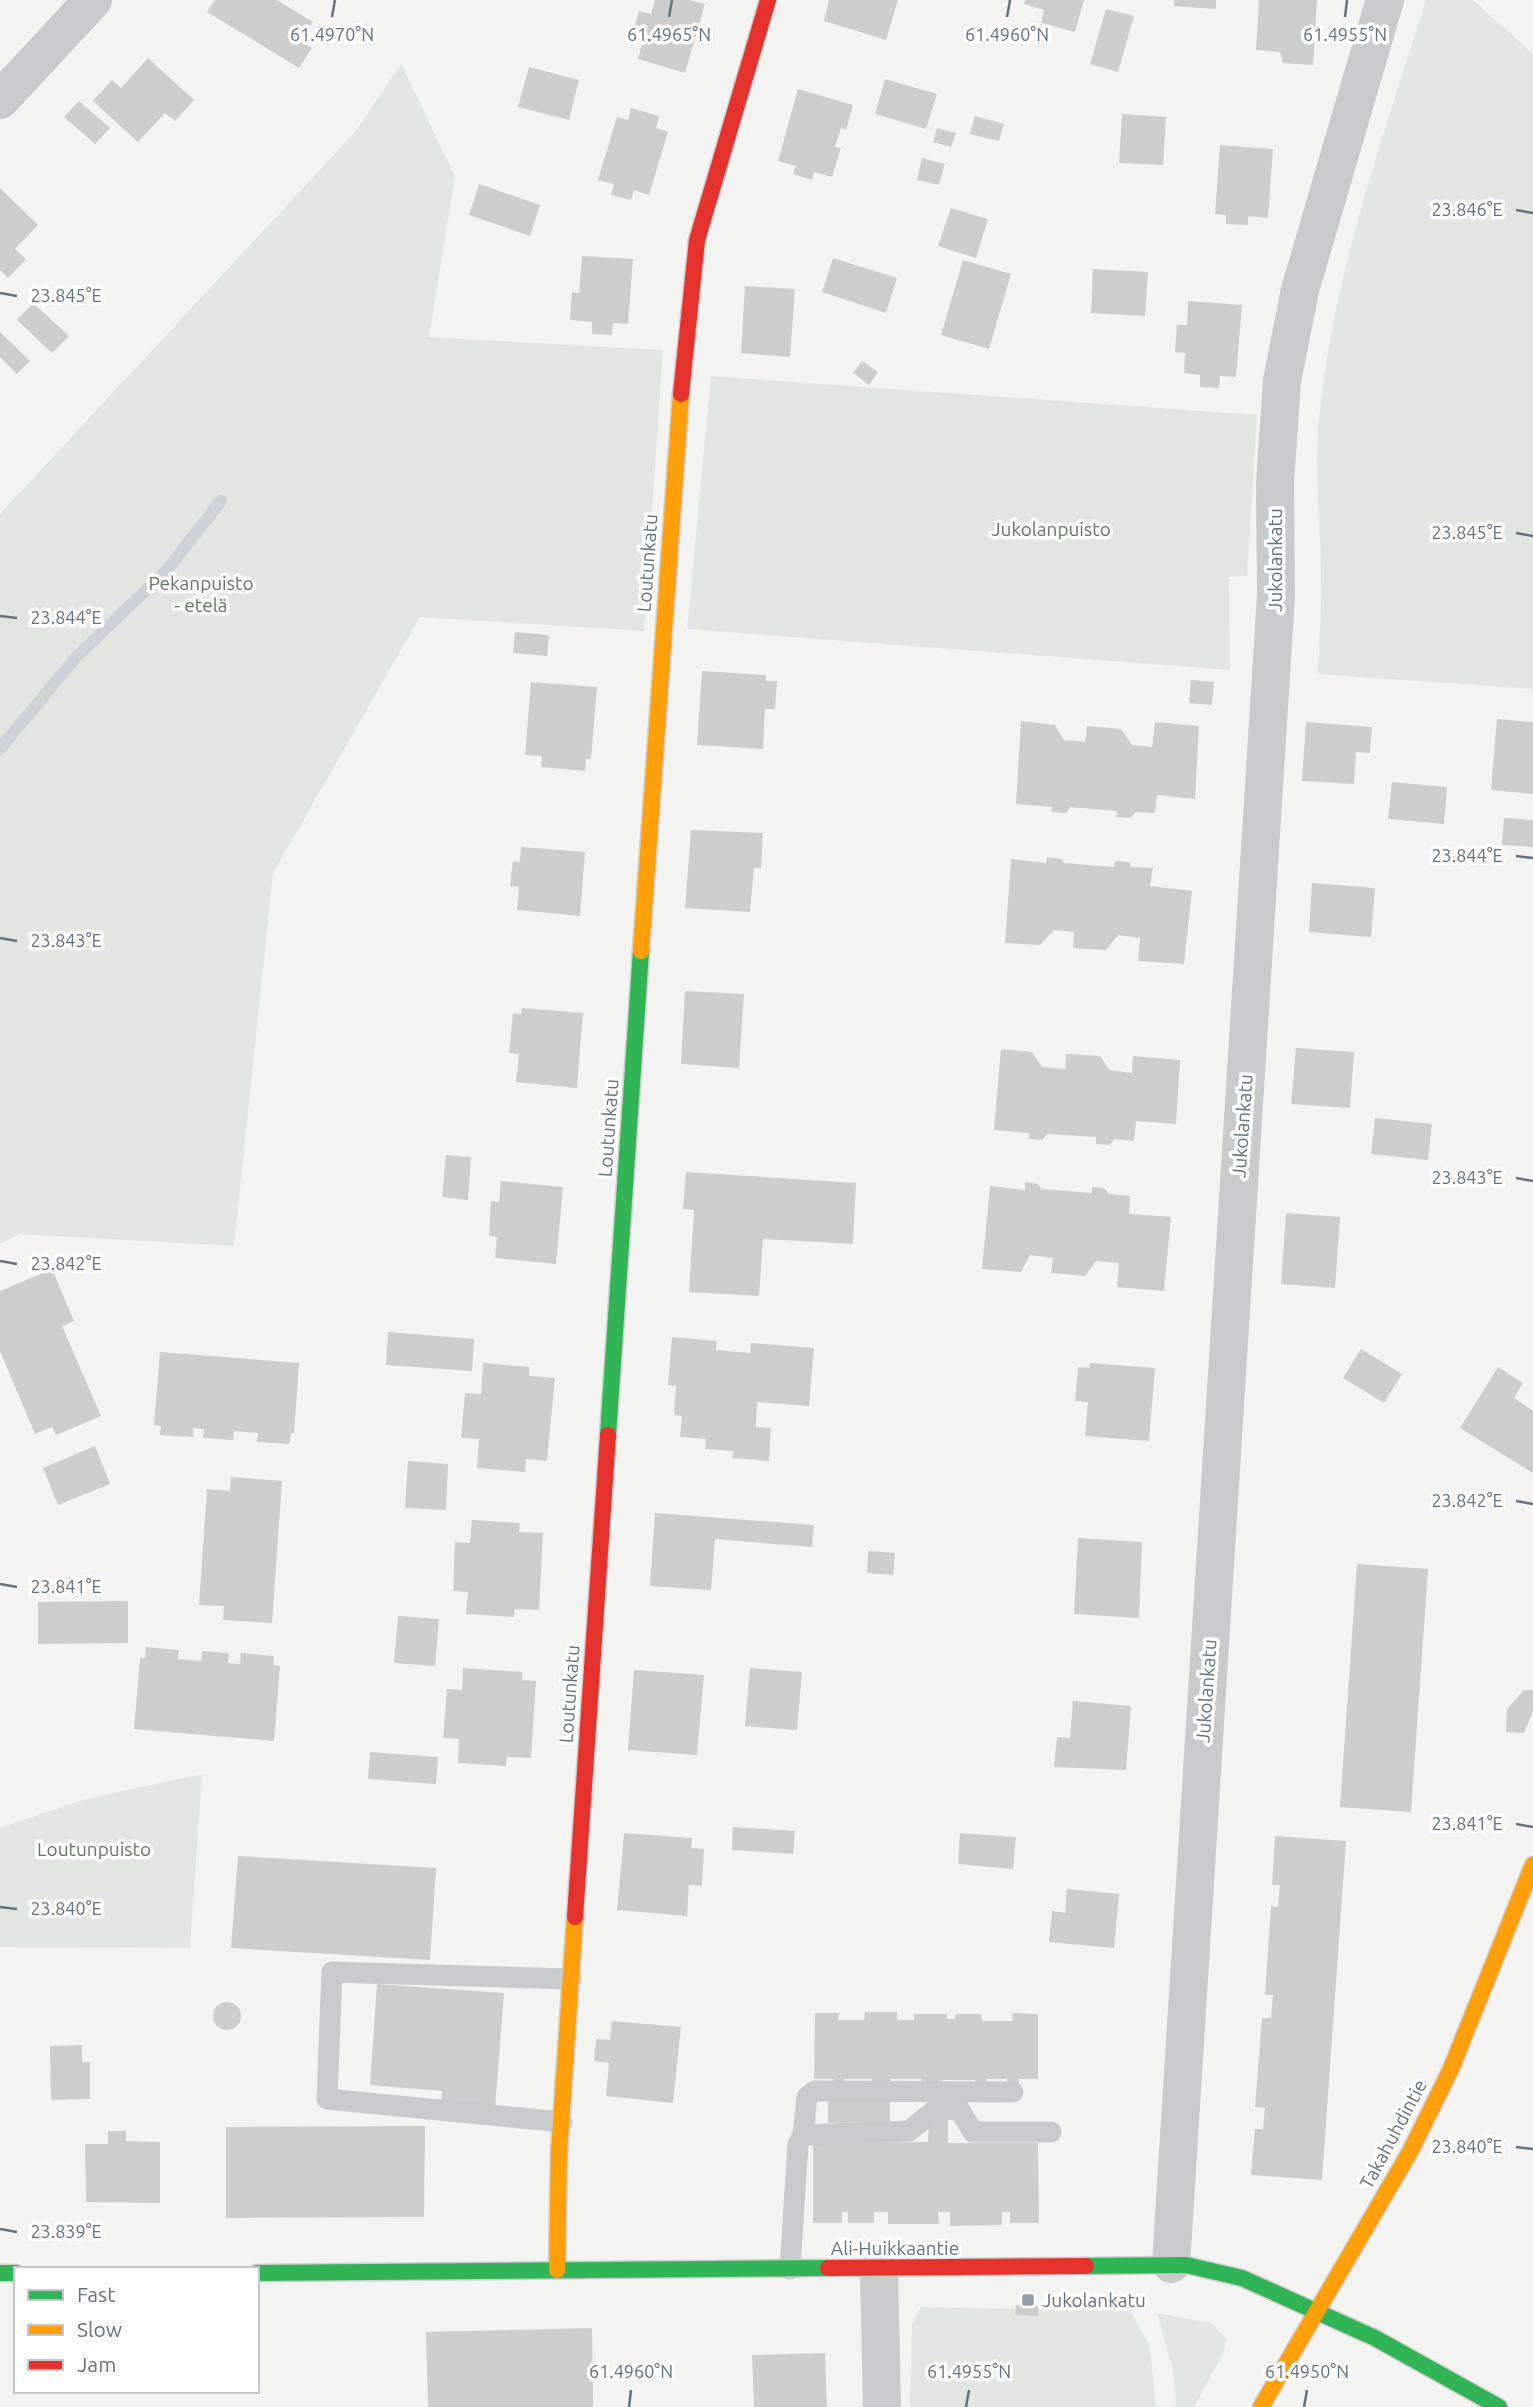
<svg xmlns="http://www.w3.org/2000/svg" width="1533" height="2407" viewBox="0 0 1533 2407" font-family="Ubuntu,sans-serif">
<rect width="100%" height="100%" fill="#f3f3f2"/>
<g fill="#e2e6e0">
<path d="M1426,0H1473L1533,54V689L1318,674C1319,643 1322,611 1321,579C1321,522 1313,467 1320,410C1335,269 1384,134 1426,0Z"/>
<path d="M401,64L455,176L429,337L663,350L644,631L420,617L273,873L234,1246L19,1234L0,1244V514L356,131Z"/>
<path d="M711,376L1257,415L1247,576L1229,577L1230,670L687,629Z"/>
<path d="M202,1774L190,1948L0,1947V1828L86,1799Z"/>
<path d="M921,2307L1131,2311L1150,2347L1156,2407H910L912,2325Z"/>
<path d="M1157,2313L1211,2323L1226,2339L1223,2354L1194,2407H1176L1173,2370Z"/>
</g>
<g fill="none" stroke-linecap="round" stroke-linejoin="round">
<path stroke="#ccd2d5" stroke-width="12" d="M0,749L77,656L166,571L221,501"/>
</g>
<g fill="#cccece">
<path d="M215,0H277L313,22L301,41L312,48L299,68L207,12Z"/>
<path d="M655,0H689L705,4L685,73L638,59L644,36L633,33L639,11L651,14Z"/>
<path d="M829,0H898L886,40L824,21Z"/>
<path d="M1025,0H1084L1075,32L1041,23L1044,10L1024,4Z"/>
<path d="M1174,0H1216V9L1174,6Z"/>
<path d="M1259,0H1317L1313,65L1283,63L1280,52L1256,50Z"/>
<path d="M1106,9L1134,16L1118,72L1090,64Z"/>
<path d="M148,58L194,100L175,121L165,113L138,142L93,101L112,80L121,88Z"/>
<path d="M529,67L579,80L569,120L518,107Z"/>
<path d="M885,79L937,94L926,129L875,114Z"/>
<path d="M798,89L853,105L846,130L841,128L835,147L841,148L832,177L814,172L812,180L793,174L796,166L778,161Z"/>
<path d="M79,101L110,128L95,144L64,117Z"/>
<path d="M631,108L659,116L656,128L668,132L649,195L634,190L631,200L611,195L614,184L598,180L617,117L628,120Z"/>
<path d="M1122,114L1166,117L1163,165L1119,163Z"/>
<path d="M975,116L1004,124L999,141L970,134Z"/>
<path d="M937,128L956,133L951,147L933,142Z"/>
<path d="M1220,145L1273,149L1268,218L1248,216V225L1226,224V215L1215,214Z"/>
<path d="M922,158L945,164L939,185L917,180Z"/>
<path d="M479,184L540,205L530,236L469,215Z"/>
<path d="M0,188L38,225L15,249L26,259L8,278L0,270Z"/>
<path d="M951,208L988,219L976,258L938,246Z"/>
<path d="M582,256L633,259L628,324L613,323L612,335L592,334V322L570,320L572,292L579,293Z"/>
<path d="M833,258L897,278L886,313L822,292Z"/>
<path d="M963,260L1011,274L989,349L941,335Z"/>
<path d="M1093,269L1148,272L1145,316L1091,313Z"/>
<path d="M745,286L795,289L790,357L741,353Z"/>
<path d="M1188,301L1242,305L1236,377L1220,376L1219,388L1200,387V375L1184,373L1185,353L1175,352L1177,325H1187Z"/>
<path d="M33,303L69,336L52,353L17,320Z"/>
<path d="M0,332L30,361L17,374L0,357Z"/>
<path d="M862,361L878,372L869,385L853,373Z"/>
<path d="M515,632L549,635L547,656L513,653Z"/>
<path d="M702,671L766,675V681H777L775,709H765L763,749L697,745Z"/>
<path d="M1191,680L1214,682L1212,705L1189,703Z"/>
<path d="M531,682L597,687L591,759H586L585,771L541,767L542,756L525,755Z"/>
<path d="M1497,719L1533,722V794L1491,790Z"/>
<path d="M1021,721L1055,725L1064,740L1085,742L1087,726L1121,729L1132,745L1152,747L1155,722L1199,726L1195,799L1157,795L1155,813L1136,812L1130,818L1116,817L1117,811L1070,807L1066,813L1051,812L1052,807L1016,804Z"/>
<path d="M1306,722L1372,727L1370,753L1356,752L1354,784L1302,781Z"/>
<path d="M1392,782L1447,787L1444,824L1388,819Z"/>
<path d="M1504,818L1533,820V847L1502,845Z"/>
<path d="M691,830L763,833L761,868H754L750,912L685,908Z"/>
<path d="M521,847L585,852L580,916L517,910L519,887L510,886L513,861L520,862Z"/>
<path d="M1047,857L1062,859L1064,863L1114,867L1115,861L1129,862L1131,867L1153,868L1150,886L1192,891L1184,964L1138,961L1140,938L1118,935L1106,950L1073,948L1074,932L1054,930L1040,945L1005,943L1011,859L1046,863Z"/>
<path d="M1312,883L1375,888L1371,937L1309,932Z"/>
<path d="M685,991L744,994L739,1068L681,1064Z"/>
<path d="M522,1008L583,1013L577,1088L516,1082L519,1054L509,1053L513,1013L521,1014Z"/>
<path d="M1296,1048L1354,1052L1350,1108L1291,1104Z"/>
<path d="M1001,1049L1032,1052L1042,1067L1065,1069L1066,1054L1100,1056L1109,1070L1132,1073L1133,1056L1180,1060L1176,1124L1136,1121L1134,1141L1115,1139L1109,1145L1096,1144V1137L1047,1134L1042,1140L1029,1139V1133L994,1130Z"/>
<path d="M1375,1118L1432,1124L1428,1160L1371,1154Z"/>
<path d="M446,1155L471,1157L468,1200L442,1197Z"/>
<path d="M686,1172L856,1183L853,1244L763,1239L759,1296L689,1292L694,1210L683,1209Z"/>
<path d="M501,1181L563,1187L556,1264L495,1258L497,1237L489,1236L491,1201L499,1202Z"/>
<path d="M1025,1182L1038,1184L1042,1189L1092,1193V1187L1104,1188L1109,1194L1130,1196L1129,1214L1171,1217L1164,1291L1117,1287L1119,1263L1096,1261L1085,1276L1051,1273L1053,1258L1030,1255L1021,1272L982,1269L990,1186L1025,1190Z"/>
<path d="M1286,1213L1340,1217L1335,1288L1281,1284Z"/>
<path d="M52,1269L74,1321L62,1326L101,1416L56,1435L52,1427L35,1434L0,1351V1291Z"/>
<path d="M388,1332L474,1339L472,1371L386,1365Z"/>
<path d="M672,1337L717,1341L716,1350L750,1353L751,1343L814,1348L809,1406L757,1402L756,1427L771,1428L769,1461L732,1458L733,1451L705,1449L706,1439L680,1437L682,1416L674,1415L676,1386L668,1385Z"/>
<path d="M1361,1349L1402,1374L1384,1403L1343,1378Z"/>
<path d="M160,1352L299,1363L294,1433H291L289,1444L257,1442L258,1433L234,1431L233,1440L203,1438L204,1429L193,1428V1437L160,1435L161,1426L154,1425Z"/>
<path d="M483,1363L529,1367V1376L555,1378L547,1461L526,1459L525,1472L477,1468L479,1439L461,1438L465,1393L481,1394Z"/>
<path d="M1090,1363L1155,1368L1149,1441L1085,1436L1088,1402L1075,1401L1078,1367L1089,1368Z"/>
<path d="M1498,1367L1523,1383L1514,1398L1533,1411V1473L1460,1428Z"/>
<path d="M95,1446L110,1484L58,1505L43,1468Z"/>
<path d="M408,1461L448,1464L446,1510L405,1508Z"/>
<path d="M231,1477L282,1481L272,1623L223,1620L224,1606L199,1605L207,1489L230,1491Z"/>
<path d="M655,1513L814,1525L812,1547L715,1539L711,1590L650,1586Z"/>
<path d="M472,1520L520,1523L519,1532L543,1533L539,1610L515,1609L514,1617L466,1614L468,1592L453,1591L455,1542L470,1543Z"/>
<path d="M1078,1538L1142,1542L1139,1618L1074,1614Z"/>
<path d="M868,1551L895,1553L893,1575L867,1573Z"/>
<path d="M1357,1564L1428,1569L1411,1812L1340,1807Z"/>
<path d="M128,1601V1643L38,1644V1602Z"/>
<path d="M398,1616L439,1619L435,1666L394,1663Z"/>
<path d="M146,1647L179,1650L178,1659L201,1661L202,1651L229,1653L228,1663L240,1664L241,1653L274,1656L273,1665L280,1666L274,1741L134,1729L140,1658H145Z"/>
<path d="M463,1668L523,1672L522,1680L536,1681L531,1758L507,1757L506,1766L458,1763L459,1739L443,1738L447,1689L462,1690Z"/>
<path d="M750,1668L802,1672L797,1730L745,1726Z"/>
<path d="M634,1670L704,1675L697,1755L628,1750Z"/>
<path d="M1524,1690H1533V1711L1524,1733L1506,1732L1507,1709Z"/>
<path d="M1073,1701L1131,1706L1126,1770L1054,1767L1057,1737L1070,1738Z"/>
<path d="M370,1752L438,1757L436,1784L368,1779Z"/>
<path d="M733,1827L795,1831L793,1854L732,1850Z"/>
<path d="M624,1833L692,1838L691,1848L704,1849L702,1886L689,1885L687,1916L617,1910Z"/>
<path d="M960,1833L1016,1837L1013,1869L958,1864Z"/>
<path d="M1275,1836L1346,1841L1322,2180L1251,2175L1255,2129H1263L1265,2108L1255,2107L1262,2018H1271L1273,1995H1265L1271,1906L1278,1907L1280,1885H1272Z"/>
<path d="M238,1856L436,1868L430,1960L231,1948Z"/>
<path d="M1067,1889L1119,1894L1114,1948L1049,1942L1052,1911L1065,1913Z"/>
<path d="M377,1984L504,1993L495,2109L441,2105L442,2091L370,2085Z"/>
<circle cx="227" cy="2016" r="14"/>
<path d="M865,2012H897V2020H914V2014H947V2019H955V2014H981L982,2021H1013L1012,2013L1038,2014V2079H1019V2084H1007V2079H987V2084L974,2083L975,2080H942V2084H922V2079H891L890,2084H872V2079H844L845,2084H833V2079H814L815,2013H839L838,2020H864Z"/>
<path d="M612,2021L681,2027L673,2103L606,2096L609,2063L594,2061L596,2039L610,2040Z"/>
<path d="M82,2045V2062H90V2099L51,2100L50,2046Z"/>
<path d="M890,2097V2122L828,2123V2098Z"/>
<path d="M929,2119H948V2143H1038L1039,2223H1010V2212H1002V2225L950,2226V2212H938L939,2224H888V2212H874V2223H848V2212H842V2223H813V2143L928,2142Z"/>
<path d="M425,2126L424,2217L226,2218V2127Z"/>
<path d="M108,2131H126V2141L160,2142V2203L86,2202L85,2144H108Z"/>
<path d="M1016,2305L1038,2306V2316L1015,2315Z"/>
<path d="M592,2328L593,2407H428L426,2332Z"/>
<path d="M825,2353L827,2407H754L752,2355Z"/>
</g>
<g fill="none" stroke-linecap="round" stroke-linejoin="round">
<g stroke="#cfcfd0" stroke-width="19">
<g id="fast">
<path d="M608,1435L641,951"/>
<path d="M1086,2266L1186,2265L1242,2278L1375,2338L1499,2407"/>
<path d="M0,2273H16"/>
<path d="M257,2273L828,2268"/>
</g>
</g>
<g stroke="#cfcfd0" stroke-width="19">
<g id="slow">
<path d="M641,951L681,394"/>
<path d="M557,2270L559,2153L575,1917"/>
<path d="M1261,2407L1410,2152L1451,2069L1533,1865"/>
</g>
</g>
<g stroke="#cfcfd0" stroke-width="19">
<g id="jam">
<path d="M681,394L697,240L768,0"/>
<path d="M575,1917L608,1435"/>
<path d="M828,2268L1086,2266"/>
</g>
</g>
<g stroke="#c8cacb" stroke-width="21">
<path d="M562,2122L327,2099L332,1972L571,1979"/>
<path d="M803,2135L807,2097L815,2091L1013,2092"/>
<path d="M790,2269L798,2144L803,2135L909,2131L935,2110L959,2109L973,2132H1051"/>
</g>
<g stroke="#c8cacb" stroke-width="38">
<path d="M0,100L93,0"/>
<path d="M1171,2264L1276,595L1275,483L1282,381L1300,290L1385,0"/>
<path d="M879,2269L882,2407"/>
</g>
<use href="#fast" stroke="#30b455" stroke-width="16"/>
<use href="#slow" stroke="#ff9f0a" stroke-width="16"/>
<use href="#jam" stroke="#e5322d" stroke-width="16"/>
</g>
<path fill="none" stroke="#647381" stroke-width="2.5" d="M332,17L335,0M669,17L672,0M1007,17L1010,0M1345,17L1347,0M1516,210L1533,213M0,293L17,296M1516,533L1533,536M0,616L17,618M1516,856L1533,858M0,938L17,941M1516,1178L1533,1181M0,1261L17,1264M1516,1501L1533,1504M0,1584L17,1587M1516,1824L1533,1827M0,1907L17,1909M1516,2147L1533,2149M0,2229L17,2232M629,2407L631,2390M966,2407L969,2390M1304,2407L1307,2390"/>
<rect fill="#96a0a9" stroke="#fff" stroke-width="2.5" x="1021" y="2293" width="14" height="14" rx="3.5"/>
<g text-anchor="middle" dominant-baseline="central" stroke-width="7" stroke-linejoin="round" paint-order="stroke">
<g font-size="19" fill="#667863" stroke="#fff">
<text x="1051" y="529">Jukolanpuisto</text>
<text x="201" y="583">Pekanpuisto<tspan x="201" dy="22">- etelä</tspan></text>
<text x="94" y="1849">Loutunpuisto</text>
</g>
<g font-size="19" fill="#647381" stroke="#fff">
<text transform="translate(1275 560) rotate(-90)">Jukolankatu</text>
<text transform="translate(647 563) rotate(-86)">Loutunkatu</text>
<text transform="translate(1242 1126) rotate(-86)">Jukolankatu</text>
<text transform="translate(608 1128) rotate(-86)">Loutunkatu</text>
<text transform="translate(1206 1691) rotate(-86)">Jukolankatu</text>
<text transform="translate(569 1694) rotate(-86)">Loutunkatu</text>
<text transform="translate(1393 2134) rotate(-62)">Takahuhdintie</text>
<text x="895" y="2248">Ali-Huikkaantie</text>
</g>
<g font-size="19" fill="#647381" stroke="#fff" text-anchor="start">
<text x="1042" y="2300">Jukolankatu</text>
</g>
</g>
<g font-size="18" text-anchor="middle" fill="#647381" stroke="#fff" stroke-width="7" stroke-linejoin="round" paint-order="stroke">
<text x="332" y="41">61.4970°N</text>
<text x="669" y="41">61.4965°N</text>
<text x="1007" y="41">61.4960°N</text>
<text x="1345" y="41">61.4955°N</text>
<text x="1467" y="216">23.846°E</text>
<text x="66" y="302">23.845°E</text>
<text x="1467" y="539">23.845°E</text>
<text x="66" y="624">23.844°E</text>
<text x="1467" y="862">23.844°E</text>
<text x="66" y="947">23.843°E</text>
<text x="1467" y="1184">23.843°E</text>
<text x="66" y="1270">23.842°E</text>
<text x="1467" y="1507">23.842°E</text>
<text x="66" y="1593">23.841°E</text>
<text x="1467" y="1830">23.841°E</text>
<text x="66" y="1915">23.840°E</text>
<text x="1467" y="2153">23.840°E</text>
<text x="66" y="2238">23.839°E</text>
<text x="631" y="2378">61.4960°N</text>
<text x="969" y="2378">61.4955°N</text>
<text x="1307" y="2378">61.4950°N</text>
</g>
<rect x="14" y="2267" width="245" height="126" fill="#ffffff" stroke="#c1c7cd" stroke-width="2"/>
<rect x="28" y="2290" width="35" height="10" fill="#30b455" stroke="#c1c7cd" stroke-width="2"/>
<text x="77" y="2302" font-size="21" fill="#647381">Fast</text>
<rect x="28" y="2325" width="35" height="10" fill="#ff9f0a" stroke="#c1c7cd" stroke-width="2"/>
<text x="77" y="2337" font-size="21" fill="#647381">Slow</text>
<rect x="28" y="2360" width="35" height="10" fill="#e5322d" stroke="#c1c7cd" stroke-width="2"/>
<text x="77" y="2372" font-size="21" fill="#647381">Jam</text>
</svg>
